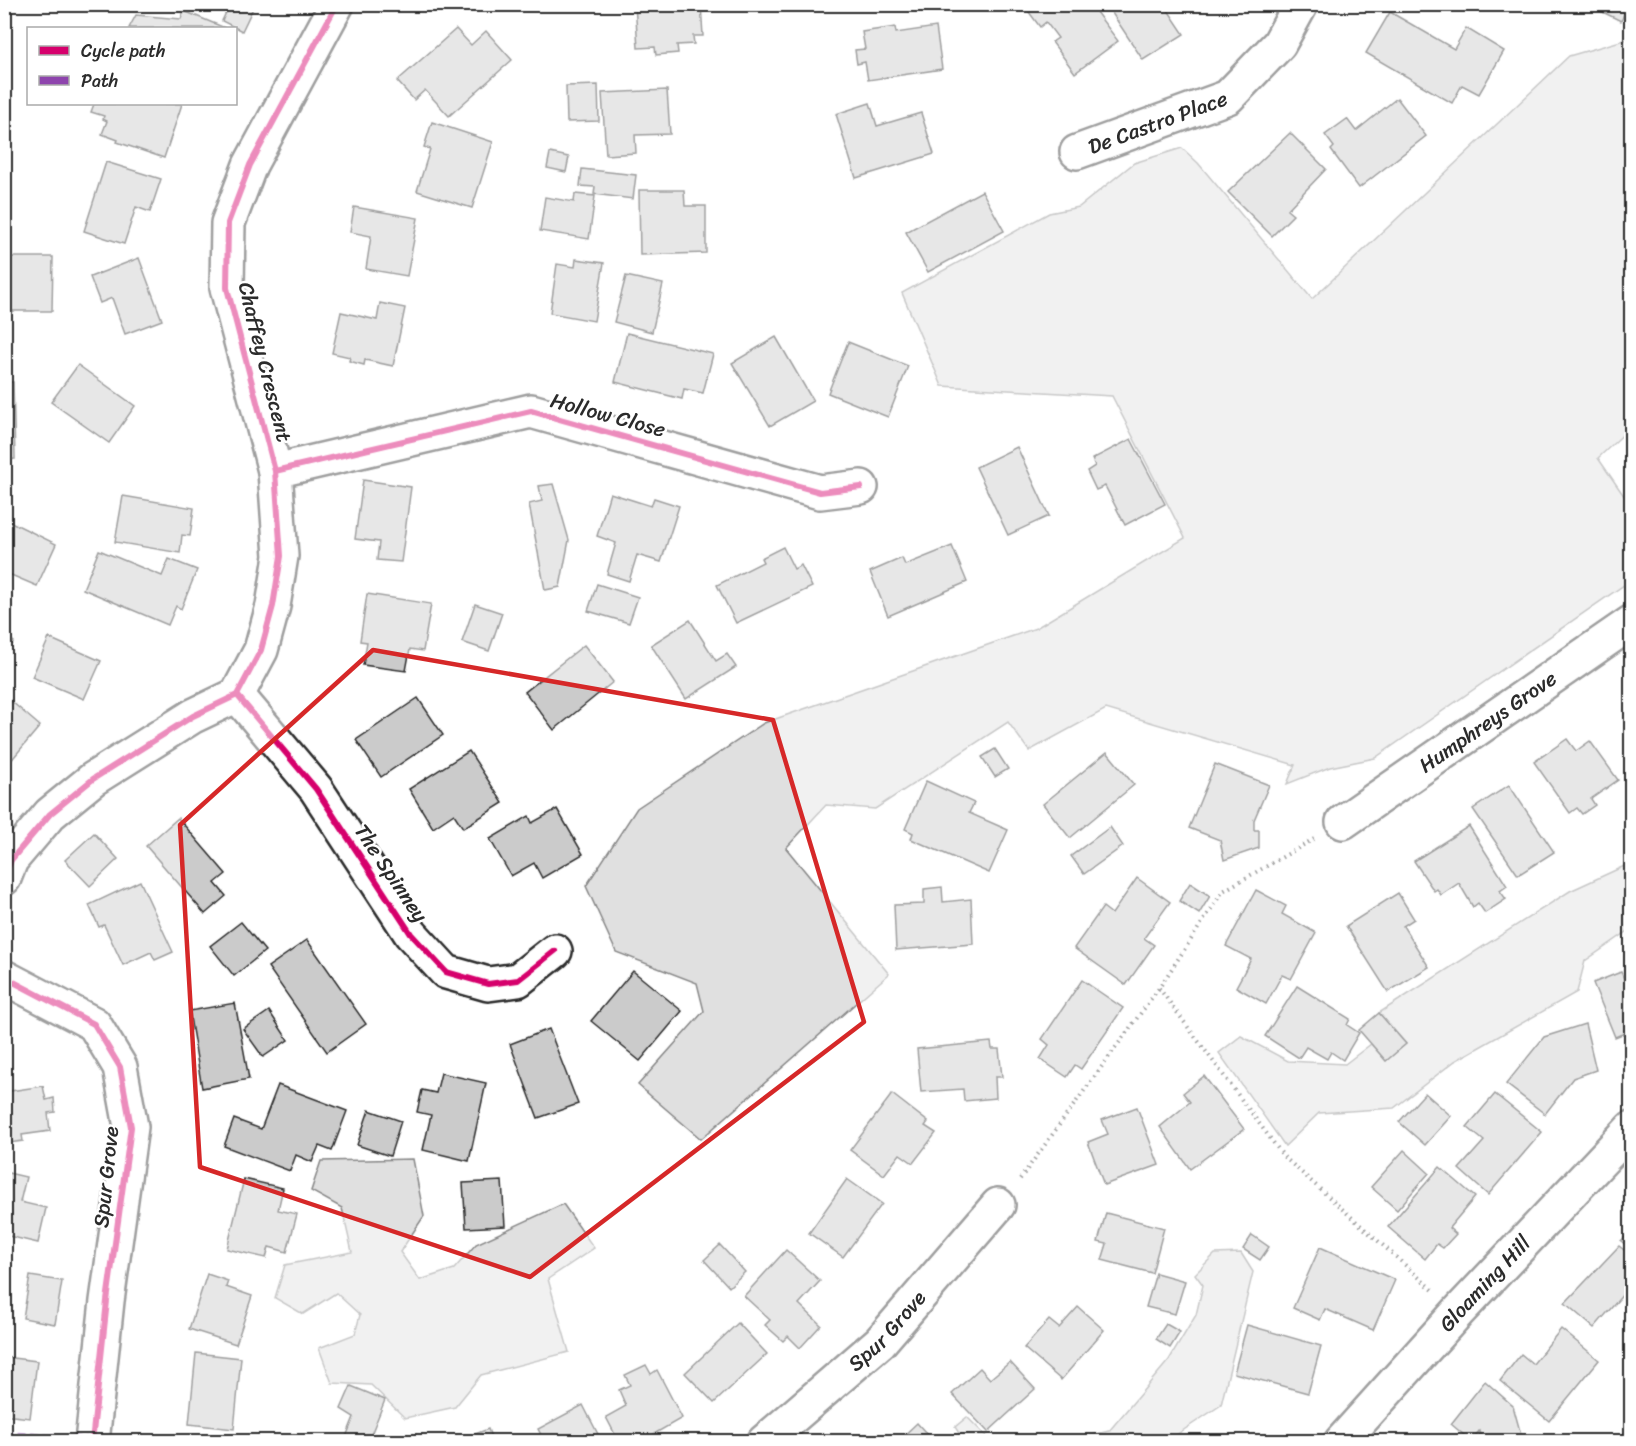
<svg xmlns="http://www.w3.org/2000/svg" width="1636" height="1446" viewBox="0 0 1636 1446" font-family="Sriracha,sans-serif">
<rect width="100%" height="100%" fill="#fff"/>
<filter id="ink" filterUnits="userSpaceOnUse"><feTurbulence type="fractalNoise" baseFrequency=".0167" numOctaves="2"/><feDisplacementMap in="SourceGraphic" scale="12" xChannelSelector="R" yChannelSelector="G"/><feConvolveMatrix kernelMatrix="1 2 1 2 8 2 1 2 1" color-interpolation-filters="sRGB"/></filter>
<g filter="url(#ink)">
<g fill="#e0e0e0" stroke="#868686" stroke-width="1.5">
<path d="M1631,38V427L1598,458L1631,506V580L1375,758L1330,767L1287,784L1295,765L1106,709L1029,751L1008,722L875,809L826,805L786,848L889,974L701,1139L638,1085L704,1011L697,983L616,952L586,886L637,808L764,723L1036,628L1185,538L1112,396L942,386L902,293L1049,213L1079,207L1134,163L1182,148L1198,163L1312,299L1569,56Z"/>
<path d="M1631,863V929L1585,961L1577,992L1455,1061L1394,1108L1319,1113L1285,1146L1219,1053L1241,1036L1288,1061L1345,1064L1371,1044L1386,1061L1406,1044L1379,1013L1570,891Z"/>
<path d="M413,1159L424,1216L400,1252L420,1280L454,1269L476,1244L563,1204L594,1248L548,1279L569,1352L481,1375L455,1407L405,1418L371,1385L332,1383L319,1348L355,1334L360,1315L336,1293L303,1314L275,1298L285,1265L352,1252L342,1208L311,1191L321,1161Z"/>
<path d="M1241,1253L1253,1272L1221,1405L1167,1441H1067L1109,1431L1169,1360L1196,1315L1203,1285L1195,1274L1215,1254Z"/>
<path d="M967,1417L991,1441H964L955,1427Z"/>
</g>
<g fill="#cbcbcb" stroke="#2b2b2b" stroke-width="1.5">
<path d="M230,4L254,6L242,31L222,21Z"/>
<path d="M635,4H701L703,36H693L694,44L677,45L678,53L656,55L655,47L638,48Z"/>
<path d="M1023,4H1090L1118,41L1075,73L1052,42L1058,38L1046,22L1040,27Z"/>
<path d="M1106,4H1164L1184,34L1143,60Z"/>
<path d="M1586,4H1629L1621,21Z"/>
<path d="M184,11L225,28H129L136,15L181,19Z"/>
<path d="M1390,12L1454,49L1466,28L1504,51L1479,94L1462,85L1452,103L1366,53Z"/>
<path d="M895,27L896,33L936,27L942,69L868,80L865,62L857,64L855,50L865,49L862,32Z"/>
<path d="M456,29L471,45L486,31L512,60L449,116L425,90L414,100L397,81Z"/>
<path d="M598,85L599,121L567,122L566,86Z"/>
<path d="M667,90L670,134L635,135L636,153L606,155L602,93Z"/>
<path d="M1397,98L1426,136L1359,188L1331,150L1334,147L1325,135L1347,119L1356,131Z"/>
<path d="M870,103L877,126L921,113L934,154L856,178L836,114Z"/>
<path d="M94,104H182L164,158L117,142L118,140L102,134L107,121L103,119L104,116L91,112Z"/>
<path d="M432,122L493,142L472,208L417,191L430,149L424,147Z"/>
<path d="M1290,133L1326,169L1287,210L1293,215L1272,236L1228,192Z"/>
<path d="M550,153L569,157L566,172L547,168Z"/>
<path d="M106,162L161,179L150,212L136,207L124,244L84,231Z"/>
<path d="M582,169L636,175L633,199L594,194L595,187L580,186Z"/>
<path d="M639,190H684L685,206H706V253L640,255Z"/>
<path d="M982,191L1004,231L928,272L906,232Z"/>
<path d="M575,194L595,196L589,239L540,231L545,197L574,202Z"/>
<path d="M354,207L418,218L407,276L366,269L371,236L350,232Z"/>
<path d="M4,257H53L52,311H4Z"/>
<path d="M139,258L162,320L125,334L112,298L100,303L90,277Z"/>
<path d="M576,259L604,263L594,321L550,313L557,264L575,267Z"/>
<path d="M626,276L663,284L652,332L614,322Z"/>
<path d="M380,303L405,308L393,366L365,360L364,365L349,361L350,357L332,353L341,312L377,320Z"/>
<path d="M627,333L713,354L703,393L684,389L682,399L615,382Z"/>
<path d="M776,337L813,401L770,426L732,363Z"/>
<path d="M848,342L908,366L888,417L828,393Z"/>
<path d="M78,365L135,406L109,443L51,402Z"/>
<path d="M4,382H13L15,459L4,460Z"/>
<path d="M1131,439L1165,504L1125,525L1105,486L1096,490L1087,471L1095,466L1092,459Z"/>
<path d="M1017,447L1049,516L1008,535L976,467Z"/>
<path d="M363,480L411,487L401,562L377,560L379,542L355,539Z"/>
<path d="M553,484L569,540L560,587L545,590L529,504L542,501L539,486Z"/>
<path d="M610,493L651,506L654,498L679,506L661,562L637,555L629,581L607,574L616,543L597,536Z"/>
<path d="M123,496L194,508L190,536L182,535L180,553L115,542Z"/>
<path d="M11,522L56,544L37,586L4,572V536Z"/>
<path d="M952,546L967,582L888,616L870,572L902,558L905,565Z"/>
<path d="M783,547L794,569L801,565L812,587L736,623L717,585L763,562L761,558Z"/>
<path d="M99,550L162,576L169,559L197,570L181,609L176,606L168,625L83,589Z"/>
<path d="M597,584L638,597L629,623L588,611Z"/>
<path d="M367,594L431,604L423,651L410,649L406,671L363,665L367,642L360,641Z"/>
<path d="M475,604L502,613L489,651L462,642Z"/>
<path d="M690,620L716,661L727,654L736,667L686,699L651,645Z"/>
<path d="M4,635L14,642L4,655Z"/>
<path d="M49,638L101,661L84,699L32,677Z"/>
<path d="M584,645L613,682L554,730L525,692Z"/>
<path d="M4,695L40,726L9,763L4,759Z"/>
<path d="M418,698L443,735L381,777L356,740Z"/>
<path d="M1567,739L1576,751L1590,741L1618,780L1591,799L1595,805L1582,814L1577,808L1570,813L1534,762Z"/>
<path d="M995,749L1008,769L995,777L982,757Z"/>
<path d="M469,751L503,803L463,828L454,814L433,828L409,789Z"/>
<path d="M1107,752L1134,785L1070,838L1043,804Z"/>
<path d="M1215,764L1269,785L1254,820V830H1259V848L1224,860L1220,840L1189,828Z"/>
<path d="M926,781L974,803L969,813L1008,830L989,873L911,839L913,833L905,829Z"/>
<path d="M1509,785L1554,852L1518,875L1473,809Z"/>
<path d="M557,809L583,854L542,878L534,863L511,876L490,839L529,816L532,823Z"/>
<path d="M178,818L226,874L215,883L226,896L205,914L146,846Z"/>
<path d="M1469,826L1507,886L1500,891L1506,899L1485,913L1478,903L1473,907L1459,883L1441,895L1437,889L1434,891L1414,861Z"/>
<path d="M1110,827L1123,846L1084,874L1071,856Z"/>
<path d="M94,833L118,859L90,886L65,860Z"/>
<path d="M1137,878L1170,902L1144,938L1154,945L1126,985L1074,948L1103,907L1112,914Z"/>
<path d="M140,881L173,952L155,960L151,952L123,965L104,925L99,927L89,905Z"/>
<path d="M1190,883L1210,896L1199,914L1179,901Z"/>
<path d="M942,887L943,902L971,899L973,944L896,950L894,905L924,904V889Z"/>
<path d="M1256,890L1286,906L1282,914L1316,933L1291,979L1282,975L1266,1004L1236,987L1251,959L1226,946Z"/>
<path d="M1398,893L1414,919L1403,926L1429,967L1388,992L1346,926Z"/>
<path d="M241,922L265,951L234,976L210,946Z"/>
<path d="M307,940L366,1024L327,1052L268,967Z"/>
<path d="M633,971L682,1011L640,1061L591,1021Z"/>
<path d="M1621,972L1626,983L1632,981V1030L1615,1037L1593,983Z"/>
<path d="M1082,980L1123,1008L1081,1069L1075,1065L1067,1077L1040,1059L1049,1045L1042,1039Z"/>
<path d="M1297,986L1350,1019L1347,1025L1359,1033L1343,1060L1331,1052L1327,1059L1306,1047L1299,1058L1265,1036Z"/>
<path d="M235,1003L249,1079L202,1088L189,1011Z"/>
<path d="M269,1011L288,1040L263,1057L243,1029Z"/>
<path d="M1379,1013L1406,1044L1386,1061L1359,1030Z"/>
<path d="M1585,1024L1596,1070L1573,1078L1545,1114L1506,1084L1544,1037Z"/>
<path d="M549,1029L578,1104L538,1118L510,1044Z"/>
<path d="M991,1042L992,1049H999L1002,1077H995L996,1098L964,1101L963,1089L921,1092L917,1049Z"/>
<path d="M441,1073L486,1083L469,1161L423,1150L431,1115L417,1112L422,1090L436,1093Z"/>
<path d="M1204,1076L1244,1129L1190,1169L1160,1127L1190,1102L1183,1093Z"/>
<path d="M278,1085L347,1111L332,1151L319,1146L312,1162L296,1155L290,1171L224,1146L234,1119L261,1129Z"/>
<path d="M43,1086L46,1100L54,1098L55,1112L48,1113L50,1131L22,1135L23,1141L9,1143L8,1138H4V1092Z"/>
<path d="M1425,1093L1451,1116L1425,1145L1399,1122Z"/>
<path d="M892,1094L928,1122L925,1126L936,1133L913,1163L900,1154L884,1175L850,1150Z"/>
<path d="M1495,1094L1542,1132L1488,1195L1459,1169L1484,1141L1467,1127Z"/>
<path d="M1137,1107L1159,1165L1104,1185L1088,1142L1108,1134L1102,1120Z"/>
<path d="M369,1110L401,1121L390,1156L357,1145Z"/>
<path d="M1404,1150L1429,1173L1397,1210L1371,1187Z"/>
<path d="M1440,1167L1475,1197L1449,1228L1456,1234L1443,1248L1437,1244L1425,1259L1388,1227Z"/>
<path d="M4,1172L26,1177L20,1202L46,1208L38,1243L4,1235Z"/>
<path d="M244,1179L283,1188L278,1210L297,1214L287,1252L269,1247L266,1258L227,1249Z"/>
<path d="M847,1179L882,1204L843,1257L809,1233Z"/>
<path d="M502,1181L505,1226L466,1228L463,1183Z"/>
<path d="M1106,1213L1164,1228L1152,1273L1102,1260L1107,1244L1098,1242Z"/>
<path d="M1632,1230V1250L1621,1241Z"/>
<path d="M1252,1235L1269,1247L1260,1260L1243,1249Z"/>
<path d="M720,1245L745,1272L729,1287L704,1260Z"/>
<path d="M1619,1246L1632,1256V1284L1594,1328L1565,1303Z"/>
<path d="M1320,1247L1395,1280L1373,1330L1325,1309L1320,1320L1293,1308Z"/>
<path d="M786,1250L820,1281L799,1304L821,1325L800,1348L788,1336L783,1341L765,1325L770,1320L744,1296Z"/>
<path d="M1156,1273L1185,1281L1175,1314L1146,1307Z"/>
<path d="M207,1274L228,1281L226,1287L252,1296L236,1344L189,1329Z"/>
<path d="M30,1276L62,1281L55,1324L23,1318Z"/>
<path d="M1078,1307L1104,1330L1061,1380L1024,1348L1049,1320L1059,1328Z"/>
<path d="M738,1323L767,1354L714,1403L685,1373Z"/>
<path d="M1166,1324L1180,1332L1170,1348L1156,1339Z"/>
<path d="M1247,1325L1321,1346L1308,1393L1234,1373Z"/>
<path d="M1561,1329L1599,1360L1549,1421L1500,1381L1521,1354L1533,1364Z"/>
<path d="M196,1353L241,1358L234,1429L189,1424Z"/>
<path d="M4,1357L37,1361L30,1418L4,1415Z"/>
<path d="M1010,1362L1035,1389L988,1432L952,1394L980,1368L990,1379Z"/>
<path d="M646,1365L651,1374L657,1370L682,1418L640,1442H619L606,1417L626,1406L619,1390L630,1385L625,1375Z"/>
<path d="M1485,1381L1513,1406L1523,1442H1482L1479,1431L1471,1441L1451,1424Z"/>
<path d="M351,1386L385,1400L368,1442H344L354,1417L341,1409Z"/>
<path d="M583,1405L602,1442H545L538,1429Z"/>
<path d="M917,1423L934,1442H897Z"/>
<path d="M488,1429L493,1442H476L473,1435Z"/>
</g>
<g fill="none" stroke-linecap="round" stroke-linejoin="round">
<g stroke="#2b2b2b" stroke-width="38">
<g id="minor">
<path id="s1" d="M1077,152L1228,97L1279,44L1301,4"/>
<path d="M275,471L531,411L820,492L861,487"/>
<path d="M237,695L316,789L411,934L446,972L488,984L518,980L555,951"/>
<path id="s2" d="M1343,822L1632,622"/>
<path d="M4,878L11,860L50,814L93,779L193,716L237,695L261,650L273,606L281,556L275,471L227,288L228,223L250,165L337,4"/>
<path d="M4,977L94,1024L120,1067L131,1127L107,1301L92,1442"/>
<path id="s3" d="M764,1442L880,1342L998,1205"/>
<path id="s4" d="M1341,1442L1458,1312L1632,1128"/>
</g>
</g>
<g stroke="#2b2b2b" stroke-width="4" stroke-dasharray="1.5 4.5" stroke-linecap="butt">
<path d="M1159,988L1284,1157L1433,1290"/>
<path d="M1020,1179L1159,988L1223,891L1314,839"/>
</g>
<use href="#minor" stroke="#fff" stroke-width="33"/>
<path stroke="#8e44ad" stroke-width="4.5" stroke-dasharray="9 4.5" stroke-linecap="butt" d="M4,1433L92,1439"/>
<g stroke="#fff" stroke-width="10">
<g id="cycleway">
<path d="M275,471L531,411L820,492L861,487"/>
<path d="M237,695L316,789L411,934L446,972L488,984L518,980L555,951"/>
<path d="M4,878L11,860L50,814L93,779L193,716L237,695L261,650L273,606L281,556L275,471L227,288L228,223L250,165L337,4"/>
<path d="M4,977L94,1024L120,1067L131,1127L107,1301L92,1442"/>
</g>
</g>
<use href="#cycleway" stroke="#d6006c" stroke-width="6"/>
</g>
</g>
<path d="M0 0H1636V1446H0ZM373,650L773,720L864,1022L530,1277L200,1167L180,825Z" fill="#fff" fill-opacity=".55" fill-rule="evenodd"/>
<path fill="none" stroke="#d62828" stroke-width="4.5" stroke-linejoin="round" d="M373,650L773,720L864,1022L530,1277L200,1167L180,825Z"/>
<g text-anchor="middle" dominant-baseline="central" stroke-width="5" stroke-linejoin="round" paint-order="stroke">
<g font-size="21" fill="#2b2b2b" stroke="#fff">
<text stroke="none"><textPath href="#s1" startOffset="86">De Castro Place</textPath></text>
<text transform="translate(265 362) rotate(76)">Chaffey Crescent</text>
<text transform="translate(608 415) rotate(15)">Hollow Close</text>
<text stroke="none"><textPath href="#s2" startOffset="176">Humphreys Grove</textPath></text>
<text transform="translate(391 873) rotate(56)">The Spinney</text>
<text transform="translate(106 1177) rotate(-84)">Spur Grove</text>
<text stroke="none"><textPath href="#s4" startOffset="214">Gloaming Hill</textPath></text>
<text stroke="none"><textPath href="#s3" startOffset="166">Spur Grove</textPath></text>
</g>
</g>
<rect width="1636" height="1446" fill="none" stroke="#fff" stroke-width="24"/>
<rect x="12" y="12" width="1612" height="1422" fill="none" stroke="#2b2b2b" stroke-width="2" filter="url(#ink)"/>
<rect x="27" y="27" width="210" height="78" fill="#ffffff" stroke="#aaaaaa" stroke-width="1.5"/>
<rect x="39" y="46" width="30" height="9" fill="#d6006c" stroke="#aaaaaa" stroke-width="1.5"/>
<text x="81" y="57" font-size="18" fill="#2b2b2b">Cycle path</text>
<rect x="39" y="76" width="30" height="9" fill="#8e44ad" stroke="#aaaaaa" stroke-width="1.5"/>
<text x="81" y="87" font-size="18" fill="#2b2b2b">Path</text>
</svg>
